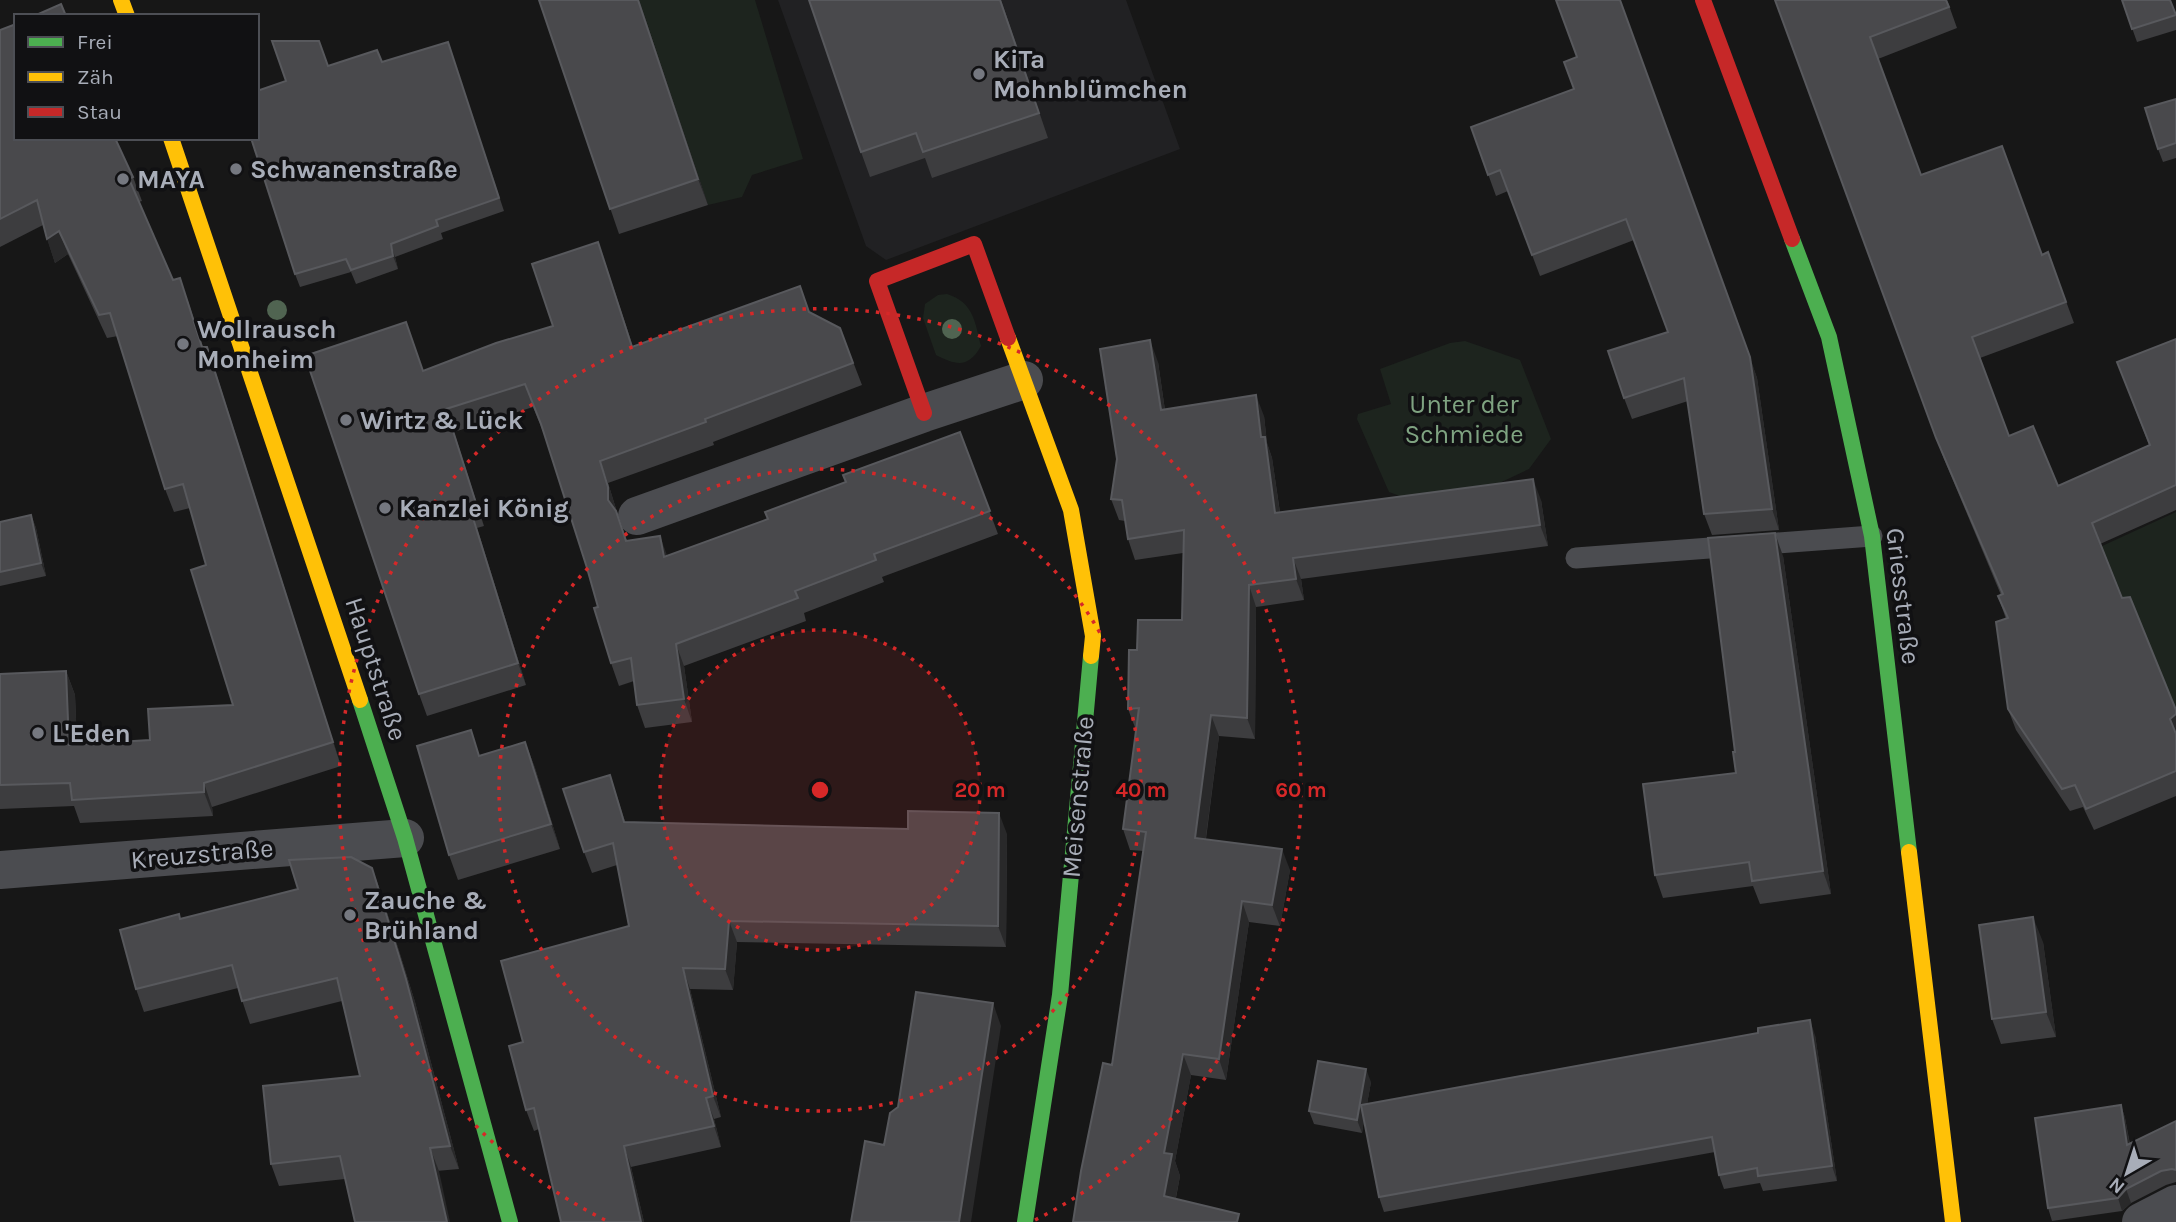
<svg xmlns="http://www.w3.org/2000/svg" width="2176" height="1222" viewBox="0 0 2176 1222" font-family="Karla,sans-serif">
<rect width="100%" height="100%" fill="#171717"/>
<path fill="#212123" d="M778,0H1126L1180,149L886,260L866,246Z"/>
<g fill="#1d241e">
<path d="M639,0H755L803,159L752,175L742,197L708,205Z"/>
<path d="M947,294C973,302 975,321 981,346C968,369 956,365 936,355L923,318L925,304L938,295Z"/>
<path d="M1465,341L1520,360L1551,439L1529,469L1476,494L1422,504L1389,492L1357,419L1358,414L1391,404L1380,369L1450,343Z"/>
<path d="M2176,512V712L2130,620L2100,547Z"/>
</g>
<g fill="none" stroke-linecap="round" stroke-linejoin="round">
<path stroke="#4b4c50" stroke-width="21" d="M1576,558L1872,536"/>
<g stroke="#4b4c50" stroke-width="38">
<path d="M637,516L924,413L1024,380"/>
<path d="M0,870L405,838"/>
<path d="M2141,1222L2176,1204"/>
</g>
<g stroke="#4caf50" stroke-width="16">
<path d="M1792,239L1829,337L1872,536L1909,852"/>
<path d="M360,700L405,838L510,1222"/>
<path d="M1025,1222L1060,995L1091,656"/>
</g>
<g stroke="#ffc107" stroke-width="16">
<path d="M121,0L127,16"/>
<path d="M171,138L360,700"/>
<path d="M1008,338L1071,510L1093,636L1091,656"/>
<path d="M1909,852L1953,1222"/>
</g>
<g stroke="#c62828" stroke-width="16">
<path d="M1703,0L1792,239"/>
<path d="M924,413L877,281L974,244L1008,338"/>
</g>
</g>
<g fill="#506451">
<circle cx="277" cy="310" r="10"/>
<circle cx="952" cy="329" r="10"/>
</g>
<g fill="#3d3d3f">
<path d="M539,0H639L708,205L619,234Z"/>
<path d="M1001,0L1048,138L932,178L925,158L870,177L861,152Z"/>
<path d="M1620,0L1757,378L1779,530L1712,535L1704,514L1688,401L1632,419L1624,398L1668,332L1634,240L1540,276L1508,191L1496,196L1471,127L1574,89L1577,57Z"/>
<path d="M1775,0H1947L1957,28L1878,59L1921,175L2042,255L2048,252L2074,323L1980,358L2009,436L2058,486L2149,445L2117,362L2176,339V510L2100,544L2122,598L2176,710V796L2094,830L2083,807L2070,811L2016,730L2008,709L2006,619L1998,596L2001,595L1944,459Z"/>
<path d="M2122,0L2176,15V30L2137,42Z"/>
<path d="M0,30L133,177L142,201L139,202L173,280L188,301L203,347L215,370L341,766L212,807L213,816L80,823L74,806L0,809V674L66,671L75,695L77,744L150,740L233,705L206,565L190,508L174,512L165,489L118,336L107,338L68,254L55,263L43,225L0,247Z"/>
<path d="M452,55L504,211L441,233L443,239L395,257L398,269L356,284L351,272L300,287L295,274L328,66L382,62Z"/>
<path d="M2176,99V158L2163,162L2158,149Z"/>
<path d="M606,265L633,347L809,312L840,328L862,385L713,442L714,445L608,483L617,512L627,541L667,556L768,519L846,482L960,432L998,534L882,577L884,582L804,613L806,621L684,666L692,722L645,728L637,705L634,681L619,686L611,663L598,607L587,568L544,434L533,407L454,432L484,526L477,528L526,685L427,716L419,694L423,371L553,326Z"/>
<path d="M1158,362L1165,410L1264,416L1267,443L1272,458L1280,512L1541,500L1548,546L1301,579L1304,600L1256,607L1255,739L1219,736L1206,839L1290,870L1280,926L1249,922L1226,1080L1191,1075L1175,1161L1180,1176L1176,1198L1073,1222L1112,1065L1144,851L1130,850L1123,829L1136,730L1128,709L1137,650L1182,620L1183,553L1135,560L1128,539L1125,521L1119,520L1111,499Z"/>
<path d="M31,515L36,528L46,576L0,586V522Z"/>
<path d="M1783,556L1831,894L1760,904L1753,886L1663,898L1655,875L1736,773L1735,752Z"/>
<path d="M525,742L535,768L560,849L458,880L449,855L480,756Z"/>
<path d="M610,775L625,822L1007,834L1006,947L737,942L733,990L690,989L721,1117L714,1119L721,1147L631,1167L644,1222H561L539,1129L534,1131L526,1110L523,1042L629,926L617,865L592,873L584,852Z"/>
<path d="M372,868L380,890L415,1002L459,1169L345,1179L279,1186L271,1164L360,1076L342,1001L250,1024L238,988L144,1012L136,989L181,919L298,889Z"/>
<path d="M2043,942L2056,1037L2001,1044L1992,1019Z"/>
<path d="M1815,1035L1837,1181L1763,1191L1760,1183L1724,1189L1719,1175L1715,1152L1384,1212L1379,1197L1364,1119L1362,1133L1314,1124L1309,1111L1371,1082L1367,1104Z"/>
<path d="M2121,1105L2125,1118L2130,1144L2176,1121V1182L2166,1185L2131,1203L2122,1211L2052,1221L2048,1208Z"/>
</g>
<g fill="#29292a">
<path d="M638,0H639L708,205L698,179Z"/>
<path d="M59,231L68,254L55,263L47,239Z"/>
<path d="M598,242L606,265L640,369L632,347Z"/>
<path d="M391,244L395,257L398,269L393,256Z"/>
<path d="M180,278L188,301L210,371L202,347Z"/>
<path d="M1150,340L1158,362L1168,432L1161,410Z"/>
<path d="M207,347L215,370L341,766L333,742Z"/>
<path d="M1750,357L1757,378L1779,530L1772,509Z"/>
<path d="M1256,395L1264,416L1267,443L1272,458L1283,534L1275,513L1261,437Z"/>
<path d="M446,409L454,432L484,526L476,503Z"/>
<path d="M600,461L608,483L617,512L634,563L608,500Z"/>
<path d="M1533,479L1541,500L1548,546L1540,525Z"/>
<path d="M469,505L477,528L526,685L518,663Z"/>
<path d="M31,515L36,528L46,576L41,563Z"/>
<path d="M1775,533L1783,556L1831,894L1823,871Z"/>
<path d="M660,536L668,558L664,557Z"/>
<path d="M1293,558L1301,579L1304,600L1296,579Z"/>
<path d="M1249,585L1256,607L1255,739L1247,718Z"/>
<path d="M676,644L684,666L692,722L684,699Z"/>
<path d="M66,671L75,695L78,768L69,745Z"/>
<path d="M2176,714V736L2170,719Z"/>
<path d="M1211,715L1219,736L1203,859L1195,838Z"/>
<path d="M525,742L535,768L560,849L551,824Z"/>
<path d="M610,775L617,796L632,843L624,822Z"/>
<path d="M204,783L212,807L213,816L204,792Z"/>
<path d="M999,813L1007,834L1006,947L998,926Z"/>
<path d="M1282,849L1290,870L1280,926L1272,905Z"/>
<path d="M372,868L380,890L415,1002L459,1169L450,1146Z"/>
<path d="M1242,901L1249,922L1226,1080L1219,1059Z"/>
<path d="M2033,917L2043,942L2056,1037L2046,1012Z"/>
<path d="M729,921L737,942L733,990L725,969Z"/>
<path d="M683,968L690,989L721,1117L713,1096Z"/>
<path d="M993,1003L1001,1026L971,1222H959Z"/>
<path d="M1810,1020L1815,1035L1837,1181L1832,1166Z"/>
<path d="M1183,1054L1191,1075L1175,1161L1180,1176L1172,1217L1164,1196V1153Z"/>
<path d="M1366,1069L1371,1082L1362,1133L1357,1120Z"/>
<path d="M706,1098L714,1119L721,1147L714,1126Z"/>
<path d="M2121,1105L2125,1118L2132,1158L2127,1145Z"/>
<path d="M624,1146L631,1167L644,1222H641Z"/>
<path d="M430,1148L439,1171L450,1222H447Z"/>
<path d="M2126,1189L2131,1203L2122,1211L2118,1198Z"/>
</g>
<g fill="#49494c" stroke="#58595d" stroke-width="2">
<path d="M539,0H638L698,179L610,209Z"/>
<path d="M809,0H1000L1039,113L923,152L916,133L861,152Z"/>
<path d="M1556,0H1620L1750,357L1772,509L1704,514L1684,378L1624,398L1608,351L1668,332L1626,219L1532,255L1500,170L1488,175L1471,127L1574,89L1564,62L1577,57Z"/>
<path d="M1775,0H1946L1949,7L1870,37L1921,175L2002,146L2042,255L2048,252L2066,302L1972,337L2009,436L2033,426L2058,486L2150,445L2117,362L2176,339V485L2092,523L2122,598L2130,597L2176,710V714L2170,719L2176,734V771L2086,809L2075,785L2062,789L2008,709L1996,622L2008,618L1998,596L2003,594L1936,438Z"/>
<path d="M2122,0H2170L2176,15L2132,29Z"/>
<path d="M61,4L66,16H34Z"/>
<path d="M16,24V138H115L133,177L129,179L173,280L180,278L202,347H207L333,742L204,783V792L72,800L70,783L0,785V674L66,671L69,745L150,740L148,709L233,705L191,570L206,565L183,484L165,489L110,313L99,315L59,231L47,239L37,200L0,219V30Z"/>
<path d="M272,41H319L328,66L377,50L382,62L448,42L499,198L436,220L438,226L391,244L393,256L351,270L346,259L295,274L251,138H257V91L286,81Z"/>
<path d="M2176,99V143L2158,149L2145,108Z"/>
<path d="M598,242L632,347L800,286L809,312L840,328L853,363L705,419L706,422L600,461L608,487V500L616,511L626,541L660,536L664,557L768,519L765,512L846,482L843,475L960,432L990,511L874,554L876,560L795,591L798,598L676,644L684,699L637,705L631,658L611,663L594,608L598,607L587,568L541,424L525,384L446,409L476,503L469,505L518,663L419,694L305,356L406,322L423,371L496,343L553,326L532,264Z"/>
<path d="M1150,340L1161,410L1256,395L1261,437H1265L1275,513L1533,479L1540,525L1293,558L1296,579L1249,585L1247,718L1211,715L1195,838L1282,849L1272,905L1242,901L1219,1059L1183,1054L1164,1153L1172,1154L1164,1196L1239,1214L1237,1222H1073L1081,1171L1103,1063L1112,1065L1146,832L1123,829L1139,708L1128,709L1129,650H1137L1138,620H1182L1184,530L1128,539L1122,500L1111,499L1117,459L1100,349Z"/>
<path d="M31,515L41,563L0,572V522Z"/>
<path d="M1775,533L1823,871L1752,881L1749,862L1655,875L1643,784L1736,773L1733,752H1735L1708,538Z"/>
<path d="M471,730L479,756L525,742L551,824L449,855L417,746Z"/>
<path d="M610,775L624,822L908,829V811L999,813L998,926L729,921L725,969L683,968L713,1096L706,1098L714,1126L624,1146L641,1222H561L534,1108L526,1110L509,1046L523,1042L501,961L629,926L613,843L584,852L563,789Z"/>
<path d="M351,857L372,868L406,979L450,1146L430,1148L447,1222H355L340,1156L271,1164L263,1086L360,1076L337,978L242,1001L232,965L136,989L120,930L179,914L180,919L298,889L289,860Z"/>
<path d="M2033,917L2046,1012L1992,1019L1979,925Z"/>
<path d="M916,992L993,1003L959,1222H851L865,1141L884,1145L890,1113L898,1107Z"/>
<path d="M1810,1020L1832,1166L1758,1176L1757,1168L1719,1175L1712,1137L1379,1197L1361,1105L1758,1033V1028Z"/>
<path d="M1318,1061L1366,1069L1357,1120L1309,1111Z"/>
<path d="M2121,1105L2127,1145L2176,1121V1170L2172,1169L2161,1171L2126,1189L2118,1198L2048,1208L2035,1118Z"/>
</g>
<circle cx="820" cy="790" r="160" fill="#d62828" fill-opacity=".12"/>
<g fill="none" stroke="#d62828" stroke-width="3.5" stroke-dasharray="3.5 7">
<circle cx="820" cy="790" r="160"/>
<circle cx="820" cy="790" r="321"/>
<path d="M605 1220A481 481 0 1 1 1035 1220"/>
</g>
<g fill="#757880" stroke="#111113" stroke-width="2.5">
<circle cx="979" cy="74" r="7"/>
<circle cx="236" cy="169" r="7"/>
<circle cx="123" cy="179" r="7"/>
<circle cx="183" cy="344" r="7"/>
<circle cx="346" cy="420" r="7"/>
<circle cx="385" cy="508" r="7"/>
<circle cx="38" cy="733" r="7"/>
<circle cx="350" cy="915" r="7"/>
</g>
<g text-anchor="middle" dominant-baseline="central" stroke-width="7" stroke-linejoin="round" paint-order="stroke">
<g font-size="26" font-weight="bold" fill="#a8adb8" stroke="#111113" text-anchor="start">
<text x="993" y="59">KiTa<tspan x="993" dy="30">Mohnblümchen</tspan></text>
<text x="250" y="169">Schwanenstraße</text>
<text x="137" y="179">MAYA</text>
<text x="197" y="329">Wollrausch<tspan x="197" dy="30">Monheim</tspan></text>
<text x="360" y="420">Wirtz &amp; Lück</text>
<text x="399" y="508">Kanzlei König</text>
<text x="52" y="733">L'Eden</text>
<text x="364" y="900">Zauche &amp;<tspan x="364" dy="30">Brühland</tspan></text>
</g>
<g font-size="26" fill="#7fa381" stroke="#111113">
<text x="1464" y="404">Unter der<tspan x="1464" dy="30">Schmiede</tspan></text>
</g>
<g font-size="26" fill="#a8adb8" stroke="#111113">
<text transform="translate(1903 596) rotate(83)">Griesstraße</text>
<text transform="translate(376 669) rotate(72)">Hauptstraße</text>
<text transform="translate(1078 797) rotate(-85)">Meisenstraße</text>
<text transform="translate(202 854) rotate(-5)">Kreuzstraße</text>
</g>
</g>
<circle cx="820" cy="790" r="10" fill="#d62828" stroke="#111113" stroke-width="3.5"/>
<g font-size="21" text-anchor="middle" font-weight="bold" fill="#d62828" stroke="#111113" stroke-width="7" stroke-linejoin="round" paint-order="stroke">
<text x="980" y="797">20 m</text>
<text x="1141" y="797">40 m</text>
<text x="1301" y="797">60 m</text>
</g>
<rect x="14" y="14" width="245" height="126" fill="#111113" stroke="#4d4f55" stroke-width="2"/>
<rect x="28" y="37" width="35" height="10" fill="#4caf50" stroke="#4d4f55" stroke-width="2"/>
<text x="77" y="49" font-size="21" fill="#a8adb8">Frei</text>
<rect x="28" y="72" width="35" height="10" fill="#ffc107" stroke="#4d4f55" stroke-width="2"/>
<text x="77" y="84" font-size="21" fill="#a8adb8">Zäh</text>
<rect x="28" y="107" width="35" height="10" fill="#c62828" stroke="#4d4f55" stroke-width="2"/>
<text x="77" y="119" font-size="21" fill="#a8adb8">Stau</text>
<g transform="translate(2127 1173) rotate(219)" stroke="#111113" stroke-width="5" paint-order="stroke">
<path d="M0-5L12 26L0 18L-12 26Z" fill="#a8adb8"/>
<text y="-10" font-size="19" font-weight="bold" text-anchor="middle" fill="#a8adb8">N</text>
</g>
</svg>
